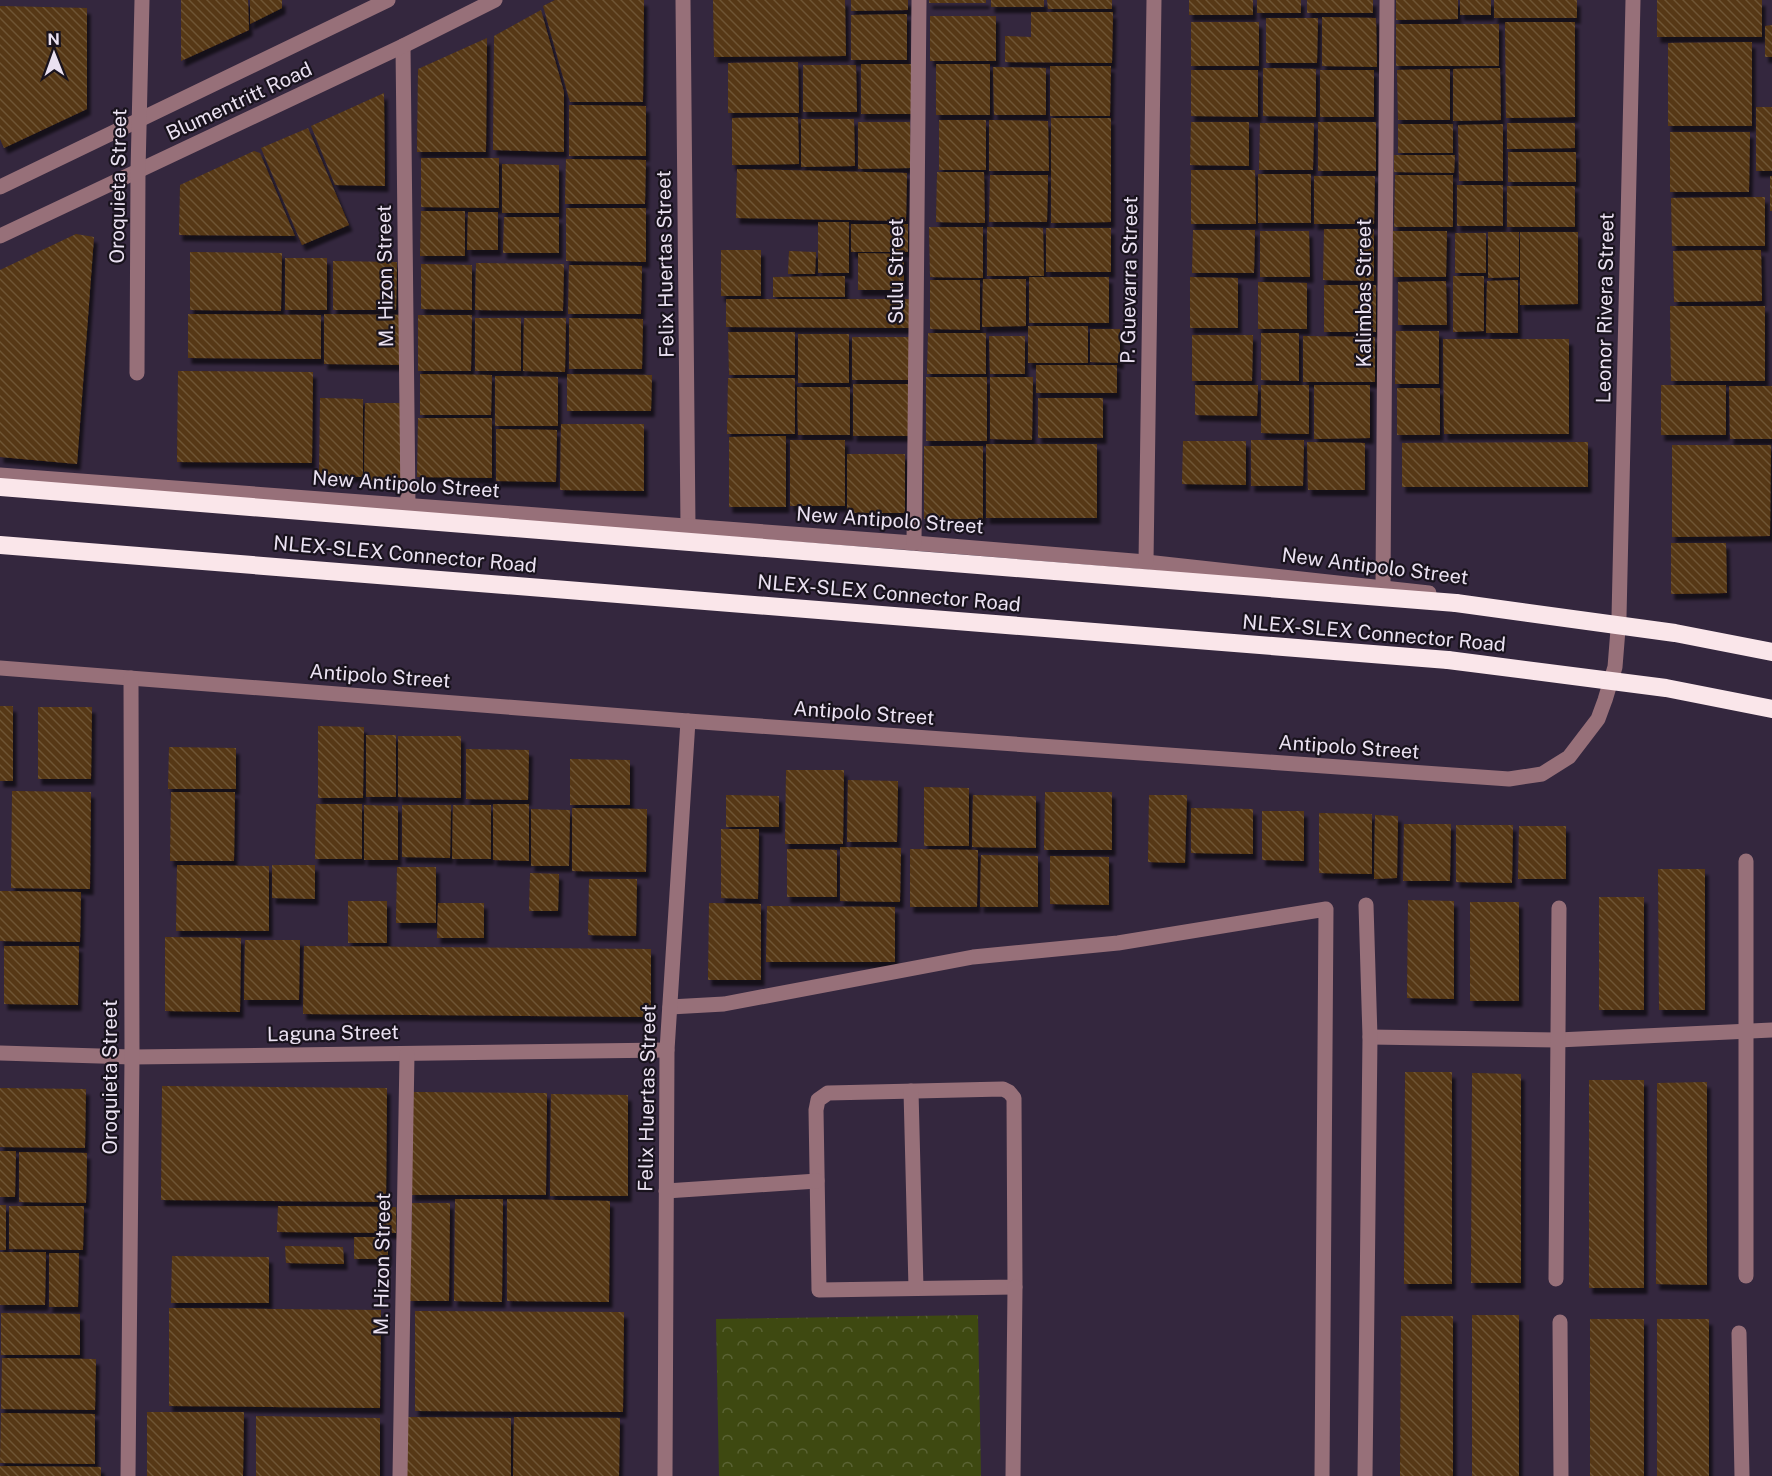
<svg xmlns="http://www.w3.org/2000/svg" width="1772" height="1476" viewBox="0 0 1772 1476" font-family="'Public Sans',sans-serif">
<defs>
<pattern id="park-crowns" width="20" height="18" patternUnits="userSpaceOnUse" patternTransform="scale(1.5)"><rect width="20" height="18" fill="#3e4911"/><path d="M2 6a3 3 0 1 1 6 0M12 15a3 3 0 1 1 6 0" fill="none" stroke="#5a6334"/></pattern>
<pattern id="building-back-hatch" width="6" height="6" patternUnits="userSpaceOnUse" patternTransform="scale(1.5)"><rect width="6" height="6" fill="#563712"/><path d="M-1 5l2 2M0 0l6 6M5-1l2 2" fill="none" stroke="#6e5435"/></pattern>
<filter id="shadow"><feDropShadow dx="3.5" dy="6" stdDeviation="1.5" flood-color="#0009"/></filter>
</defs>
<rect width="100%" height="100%" fill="#34273e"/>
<path fill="url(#park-crowns)" d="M978,1315L981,1476H719L716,1319Z"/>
<g fill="url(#building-back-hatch)" filter="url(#shadow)">
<path d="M181,0H248L249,30L181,61Z"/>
<path d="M250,0H282V8L250,24Z"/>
<path d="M555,0H644L643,102H570L543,6Z"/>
<path d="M713,0H845L846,56L714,57Z"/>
<path d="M851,0H908V10L851,11Z"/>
<rect x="929" y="0" width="57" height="3"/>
<rect x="991" y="0" width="53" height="7"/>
<path d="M1047,0H1112V9H1048Z"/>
<rect x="1189" y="0" width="64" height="15"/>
<rect x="1257" y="0" width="44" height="13"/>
<rect x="1307" y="0" width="66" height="13"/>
<path d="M1396,0H1458V19L1396,20Z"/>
<rect x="1460" y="0" width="31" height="15"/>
<rect x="1494" y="0" width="83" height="18"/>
<rect x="1657" y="0" width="105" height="37"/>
<path d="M0,6L87,8V109L4,148L0,139Z"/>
<path d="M541,10L564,92V152L493,150L494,36Z"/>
<path d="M1031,12H1113L1112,63L1005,62V36L1031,37Z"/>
<path d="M907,14V60H851V15Z"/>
<rect x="930" y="16" width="66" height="45"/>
<path d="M1322,17L1376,18L1377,67L1322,66Z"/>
<path d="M1266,18H1318L1317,63H1266Z"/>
<rect x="1191" y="22" width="68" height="44"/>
<path d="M1505,22H1575V117L1506,118Z"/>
<rect x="1396" y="24" width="103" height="42"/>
<path d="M1772,25V57H1765V26Z"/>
<path d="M487,38L486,152H417L418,69Z"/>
<path d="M1752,42V126H1668V43Z"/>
<path d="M798,62L799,113H728V63Z"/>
<rect x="861" y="64" width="51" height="50"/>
<rect x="936" y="64" width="54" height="51"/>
<path d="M803,65H856L857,112H803Z"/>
<path d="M1050,66H1111L1110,116H1050Z"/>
<path d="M993,67L1046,68V115H994Z"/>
<path d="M1263,68L1316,69V117L1263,116Z"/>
<path d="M1500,68L1501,120L1453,121V69Z"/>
<path d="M1450,69V120H1398L1397,70Z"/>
<path d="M1191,70H1258V117L1191,116Z"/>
<rect x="1320" y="70" width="54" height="47"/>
<path d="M384,93L385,186L335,185L311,126Z"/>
<path d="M569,105L646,106V156H569Z"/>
<rect x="1756" y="107" width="16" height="64"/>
<path d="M798,117L799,164L732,165V118Z"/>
<path d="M1051,118H1111V222L1051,223Z"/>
<path d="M801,119H854L855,166L801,167Z"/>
<rect x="939" y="120" width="47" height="50"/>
<path d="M989,120L1048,121L1049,171H989Z"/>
<path d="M858,122H910L911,168L858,169Z"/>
<path d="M1191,122H1249V166L1190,165Z"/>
<rect x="1318" y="122" width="58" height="49"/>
<path d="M1260,123H1314L1313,170H1259Z"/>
<path d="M1507,123H1575V148L1507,149Z"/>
<rect x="1398" y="124" width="55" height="29"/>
<path d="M1503,124V181H1459L1458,125Z"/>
<path d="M308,128L349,225L302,245L261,148Z"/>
<path d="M1670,132H1750L1749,192H1670Z"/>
<path d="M254,151L260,153L295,236L179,235L180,185Z"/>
<rect x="1508" y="152" width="68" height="30"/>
<path d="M1394,155H1455L1454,173L1394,172Z"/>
<path d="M421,158H499V208L421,207Z"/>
<path d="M566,159L646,160L645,204H565Z"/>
<path d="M502,164L559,165V213H502Z"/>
<path d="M737,169L907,173L906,221L736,218Z"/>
<path d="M1191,170H1255L1256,224H1191Z"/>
<path d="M937,172H984L985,223L936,222Z"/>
<rect x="1258" y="174" width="53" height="49"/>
<path d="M990,175H1048L1047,222H989Z"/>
<path d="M1395,175H1453V227H1394Z"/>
<path d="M1314,176H1375L1374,224H1314Z"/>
<rect x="1770" y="176" width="2" height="35"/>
<rect x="1457" y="185" width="46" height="41"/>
<rect x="1507" y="186" width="68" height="41"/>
<path d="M1765,197V246H1672L1671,198Z"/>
<path d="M566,208H646V262L566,261Z"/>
<path d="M421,211H465V256H420Z"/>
<path d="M468,212H498V250H467Z"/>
<path d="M504,217H559V253H503Z"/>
<rect x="818" y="222" width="31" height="51"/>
<rect x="851" y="224" width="57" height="28"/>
<path d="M929,227H983V278L930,277Z"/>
<path d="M987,227L1043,228L1044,276H987Z"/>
<rect x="1046" y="228" width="65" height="44"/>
<path d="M1324,229H1374V281L1323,280Z"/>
<path d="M1193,230H1255L1254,273H1192Z"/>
<path d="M1260,231H1309L1310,277H1260Z"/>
<path d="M1393,231H1447L1446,277H1394Z"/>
<path d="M1488,232H1519V277L1488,278Z"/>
<path d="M1520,232H1578V304L1520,305Z"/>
<rect x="1455" y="233" width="31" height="40"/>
<path d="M76,234L94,237L77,464L0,457V270Z"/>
<rect x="721" y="250" width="40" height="46"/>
<path d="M1761,250L1762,301L1674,302L1673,251Z"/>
<path d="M789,251L816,252L815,274H788Z"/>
<path d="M190,252L282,253L281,311L190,310Z"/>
<path d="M858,253L904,254V290H858Z"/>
<rect x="285" y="258" width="42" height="52"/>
<path d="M333,261L397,262L396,310H333Z"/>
<path d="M476,263L564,264L563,311L475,310Z"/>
<path d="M421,264L472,265V310L421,309Z"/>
<path d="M569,265L642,266L641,314H568Z"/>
<path d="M845,276V297H773V277Z"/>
<path d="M1453,276H1484V331L1453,332Z"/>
<rect x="1029" y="277" width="80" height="46"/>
<path d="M1190,277L1238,278V328H1190Z"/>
<path d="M983,279H1026V326L982,327Z"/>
<path d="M930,280H980V330L930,329Z"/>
<path d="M1518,280V333H1486L1487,281Z"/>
<path d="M1446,281L1447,325H1398V282Z"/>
<path d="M1258,282L1307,283V329H1258Z"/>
<rect x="1324" y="285" width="52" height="47"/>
<path d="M726,299H912V328L726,327Z"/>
<path d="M1670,306H1765V381H1671Z"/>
<path d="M188,314L321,315V359L188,358Z"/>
<path d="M324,314L408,315L407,365L324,364Z"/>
<path d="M418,315H472L471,371H418Z"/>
<rect x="475" y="318" width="46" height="53"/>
<path d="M524,318H566L565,372L523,371Z"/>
<path d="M569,318L643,319L642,369H569Z"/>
<rect x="1028" y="326" width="60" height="37"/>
<path d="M1090,329H1120V363L1090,362Z"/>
<path d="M1396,331H1439V384H1395Z"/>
<path d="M728,332H795V375H729Z"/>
<path d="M928,333H986V374H927Z"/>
<path d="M1261,333H1299V381L1261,380Z"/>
<rect x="798" y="334" width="51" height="49"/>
<path d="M1192,335H1253L1252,381H1192Z"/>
<path d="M989,336H1025V374H990Z"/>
<path d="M1303,336L1375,337V382H1303Z"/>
<rect x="852" y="337" width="59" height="43"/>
<path d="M1443,339H1569V434H1444Z"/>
<rect x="1036" y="365" width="81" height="28"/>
<path d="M178,371L313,372L312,463L177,462Z"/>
<path d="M420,374L492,375L491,415H420Z"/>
<path d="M567,374L652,375L651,411H567Z"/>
<path d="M495,376L558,377V426H495Z"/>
<rect x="926" y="377" width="61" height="64"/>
<path d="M990,377H1033L1032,440L990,439Z"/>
<path d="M728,378H795V434H727Z"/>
<rect x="853" y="384" width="57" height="52"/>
<path d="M1195,385H1258L1257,416L1195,415Z"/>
<path d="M1261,385H1309V434L1261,433Z"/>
<path d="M1314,385H1370V438L1314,439Z"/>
<rect x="1661" y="385" width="65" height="50"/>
<path d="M1729,386H1772V439H1730Z"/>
<path d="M797,387H850V435H798Z"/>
<rect x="1397" y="388" width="43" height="47"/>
<path d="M320,398L363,399V477L319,476Z"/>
<rect x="1038" y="398" width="65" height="40"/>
<path d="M365,403H402L401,482L364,481Z"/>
<path d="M418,418H492V478L417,477Z"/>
<path d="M561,424H644V491L560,490Z"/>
<path d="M496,429L557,430L556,482L496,481Z"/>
<path d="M786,436V507H729V437Z"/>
<rect x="790" y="440" width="55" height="66"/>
<path d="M1251,440H1304L1303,486H1251Z"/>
<path d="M1183,441H1246V485L1182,484Z"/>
<path d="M1307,442L1365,443V490H1308Z"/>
<path d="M1588,442V487H1402V443Z"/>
<rect x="986" y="444" width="111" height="74"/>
<path d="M1672,445H1771L1770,536L1672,537Z"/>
<rect x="924" y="446" width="59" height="73"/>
<rect x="847" y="454" width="58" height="59"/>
<path d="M1671,543H1726L1727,593L1671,594Z"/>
<rect x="0" y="706" width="13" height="75"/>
<path d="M38,707H92L91,779H38Z"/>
<path d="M318,726L364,727L363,798H318Z"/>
<rect x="366" y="735" width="30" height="62"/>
<path d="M398,736H461V798L398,797Z"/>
<path d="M169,747L236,748V789H168Z"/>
<path d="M466,749L529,750L528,800L466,799Z"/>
<path d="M570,759L630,760V805H570Z"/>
<path d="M786,770H844L843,844H785Z"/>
<path d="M848,780L898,781L897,842H847Z"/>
<path d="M924,787L969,788V846H924Z"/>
<path d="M12,791L91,792L90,889L11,888Z"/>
<path d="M171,792H235L234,861H170Z"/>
<path d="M1045,792H1112V850H1044Z"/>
<path d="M726,795L779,796V827H726Z"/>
<path d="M973,795L1036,796V848L972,847Z"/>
<path d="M1149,795H1187L1185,863L1148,862Z"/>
<path d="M316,804H362V859H315Z"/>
<path d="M493,804H529V861L493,860Z"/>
<path d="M364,805L398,806V860H364Z"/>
<path d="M402,805H451L450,858L402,857Z"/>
<path d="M453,805H491V859H452Z"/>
<path d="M572,808L647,809L646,872L572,871Z"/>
<path d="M1191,808L1253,809V854L1191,853Z"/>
<path d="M531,809L570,810L569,866H531Z"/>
<path d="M1262,811H1304V861L1262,860Z"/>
<path d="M1319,813L1372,814V874L1319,873Z"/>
<path d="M1375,815L1398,816L1397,878L1374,879Z"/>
<path d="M1404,824H1451L1450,881H1403Z"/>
<path d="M1456,825H1513L1512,883L1456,882Z"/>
<path d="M1519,826H1566V879H1518Z"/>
<path d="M721,829H759L758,899L721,898Z"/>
<path d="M840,847L901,848L900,902L840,901Z"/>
<path d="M787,849L837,850V897H787Z"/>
<path d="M910,849L978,850L977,907H910Z"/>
<path d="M981,855L1038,856V907H980Z"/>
<path d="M1050,856L1109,857V905L1050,904Z"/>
<path d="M177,865L269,866V931H176Z"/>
<path d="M272,865H315V899L272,898Z"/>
<path d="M397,867H436V923H396Z"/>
<path d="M1658,869H1705V1010H1659Z"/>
<path d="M530,873L559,874L558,911H529Z"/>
<path d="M589,879H637L636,936L588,935Z"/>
<path d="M0,891L81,892L80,942L0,941Z"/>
<rect x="1599" y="897" width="45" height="113"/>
<path d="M1408,900L1454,901V999L1407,998Z"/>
<rect x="348" y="901" width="39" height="42"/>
<rect x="1470" y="902" width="49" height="99"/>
<path d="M438,903H484V938H437Z"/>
<path d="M709,903L761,904V980H708Z"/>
<path d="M767,906L895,907V962H766Z"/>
<path d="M165,937L241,938L240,1012L165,1011Z"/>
<path d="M245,940H300L299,1000H244Z"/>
<path d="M4,946H79L78,1005L4,1004Z"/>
<path d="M304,946L651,949V1017L303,1014Z"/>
<path d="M1405,1072H1452V1284H1404Z"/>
<path d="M1472,1073L1521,1074V1283H1471Z"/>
<rect x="1589" y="1080" width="55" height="208"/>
<path d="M1707,1082V1285L1656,1284L1657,1083Z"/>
<path d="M162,1086L387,1088L386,1202L161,1200Z"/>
<path d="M0,1088L86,1089L85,1148L0,1147Z"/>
<path d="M412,1092L547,1093L546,1195H411Z"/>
<path d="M551,1094L628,1095V1196H550Z"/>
<path d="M0,1151H16L15,1197H0Z"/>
<path d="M19,1152L87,1153L86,1203L19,1202Z"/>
<path d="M455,1199H503L502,1302L454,1301Z"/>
<path d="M507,1199L610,1201L609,1302L507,1301Z"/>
<path d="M412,1203H450L449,1301H410Z"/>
<rect x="0" y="1205" width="6" height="45"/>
<path d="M9,1206H84L83,1250L9,1249Z"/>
<path d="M278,1206L396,1207V1233L277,1232Z"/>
<rect x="354" y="1237" width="34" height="22"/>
<path d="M285,1246L343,1247L344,1264L286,1263Z"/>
<path d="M0,1252H46L45,1305H0Z"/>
<path d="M49,1253H79L78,1307H49Z"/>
<path d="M172,1256L269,1257V1303H171Z"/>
<path d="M169,1308L381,1310L380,1408L169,1406Z"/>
<path d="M415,1311L624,1312L623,1412L415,1411Z"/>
<path d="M1,1313L80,1314V1355H1Z"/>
<rect x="1472" y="1315" width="47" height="161"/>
<path d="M1401,1316H1453V1476H1400Z"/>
<rect x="1590" y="1319" width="54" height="157"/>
<rect x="1657" y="1319" width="52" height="157"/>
<path d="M2,1358L96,1359L95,1410L1,1409Z"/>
<path d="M147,1412H244L243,1476H147Z"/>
<path d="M1,1413L95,1414V1464L0,1463Z"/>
<path d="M256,1416L380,1418V1476H256Z"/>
<path d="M406,1417L511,1418V1476H405Z"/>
<path d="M514,1417L620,1418L619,1476H513Z"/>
<path d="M0,1466L101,1467V1476H0Z"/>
</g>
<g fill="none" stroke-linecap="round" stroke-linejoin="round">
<g stroke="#977079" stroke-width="15">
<path d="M683,0L688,527"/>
<path d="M403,46L408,505"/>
<path d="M0,187L388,0"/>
<path d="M0,236L403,46L495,0"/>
<path d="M137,373L138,171L142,0"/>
<path d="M0,475L914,543L1146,562L1429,593"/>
<path d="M914,543L919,0"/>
<path d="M1146,562L1154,0"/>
<path d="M1383,587L1387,0"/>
<path d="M0,668L688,721L1509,779L1542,774L1569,757L1598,719L1605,700L1615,667L1619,617L1633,0"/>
<path d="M670,1007L724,1004L973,957L1118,943L1326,909L1322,1476"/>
<path d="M1370,1037L1558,1040L1772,1030"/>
<path d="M0,1053L132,1057L667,1050"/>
<path d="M1003,1089L1009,1092L1014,1098L1015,1287L819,1290L816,1110L818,1100L828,1093Z"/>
<path d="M911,1091L916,1288"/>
<path d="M666,1191L817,1181"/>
<path d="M1746,1276V861"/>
<path d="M1556,1279L1559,908"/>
<path d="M1560,1322L1561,1476"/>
<path d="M1739,1333L1742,1476"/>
<path d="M128,1476L132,1057L131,678"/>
<path d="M400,1476L407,1054"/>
<path d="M665,1476L667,1050L688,721"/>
<path d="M1013,1476L1015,1287"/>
<path d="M1365,1476L1370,1037L1366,905"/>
</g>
<g stroke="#fae6ea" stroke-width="18">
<path d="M0,487L1456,603"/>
<path d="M0,545L1448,660"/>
</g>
<g stroke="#fae6ea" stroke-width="18">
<path d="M1456,603L1675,633L1772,652"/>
<path d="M1448,660L1666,688L1772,709"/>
</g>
</g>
<g text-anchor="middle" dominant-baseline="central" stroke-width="4.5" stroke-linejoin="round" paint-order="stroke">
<g font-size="20" fill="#eae1f1" stroke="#19131d">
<text transform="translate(239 101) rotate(-25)">Blumentritt Road</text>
<text transform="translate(118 186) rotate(-89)">Oroquieta Street</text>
<text transform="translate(665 264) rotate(-91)">Felix Huertas Street</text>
<text transform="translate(896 271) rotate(-90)">Sulu Street</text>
<text transform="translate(385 276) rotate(-91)">M. Hizon Street</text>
<text transform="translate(1129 280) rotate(-89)">P. Guevarra Street</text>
<text transform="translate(1364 293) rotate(-90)">Kalimbas Street</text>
<text transform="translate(1605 308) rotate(-89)">Leonor Rivera Street</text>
<text transform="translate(406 484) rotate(4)">New Antipolo Street</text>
<text transform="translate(890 520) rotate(4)">New Antipolo Street</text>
<text transform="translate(405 554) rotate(5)">NLEX-SLEX Connector Road</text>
<text transform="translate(1375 566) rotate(7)">New Antipolo Street</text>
<text transform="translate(889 593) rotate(5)">NLEX-SLEX Connector Road</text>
<text transform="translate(1374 633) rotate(5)">NLEX-SLEX Connector Road</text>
<text transform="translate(380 676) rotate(4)">Antipolo Street</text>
<text transform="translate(864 713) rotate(4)">Antipolo Street</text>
<text transform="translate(1349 747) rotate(4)">Antipolo Street</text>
<text transform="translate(333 1033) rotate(-1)">Laguna Street</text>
<text transform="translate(110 1077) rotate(-90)">Oroquieta Street</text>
<text transform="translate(647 1098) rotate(-89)">Felix Huertas Street</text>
<text transform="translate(382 1264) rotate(-89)">M. Hizon Street</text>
</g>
</g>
<g transform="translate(54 54) rotate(359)" stroke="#19131d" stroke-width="4.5" paint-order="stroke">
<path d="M0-4.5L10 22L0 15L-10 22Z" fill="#eae1f1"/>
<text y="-9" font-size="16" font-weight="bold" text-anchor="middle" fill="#eae1f1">N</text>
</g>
</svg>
